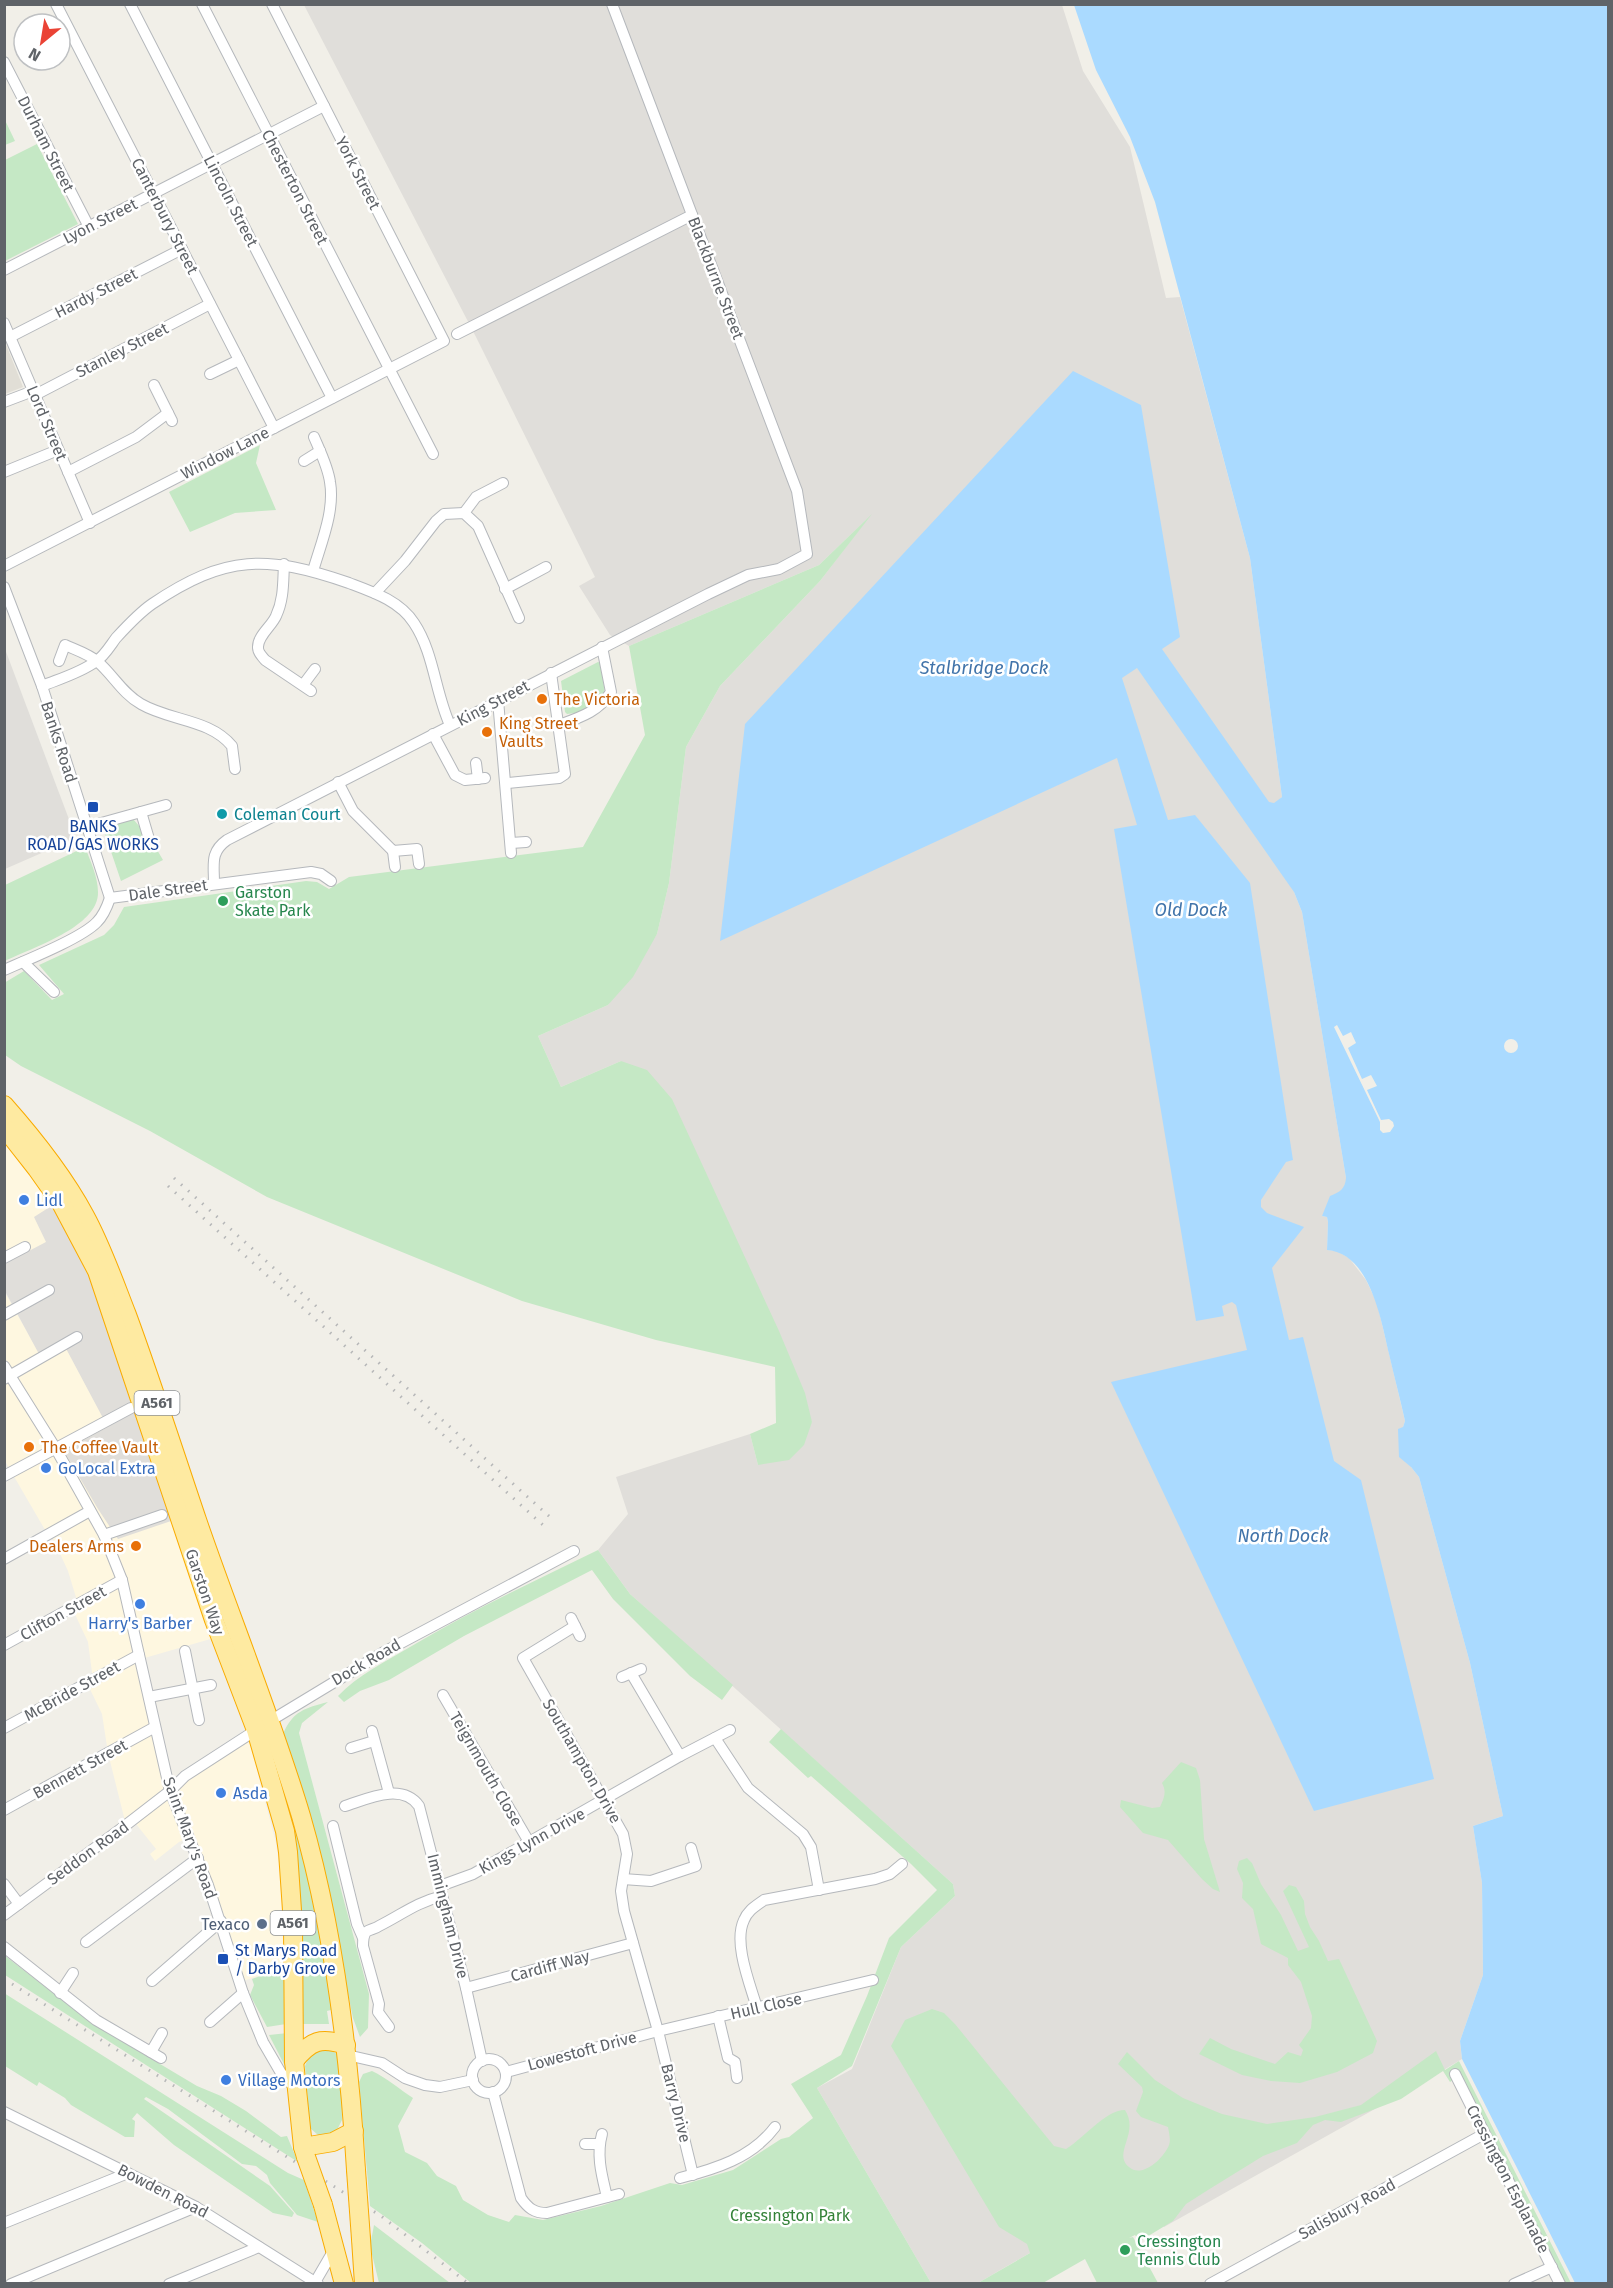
<svg xmlns="http://www.w3.org/2000/svg" width="1613" height="2288" viewBox="0 0 1613 2288" font-family="'Fira Sans',sans-serif">
<rect width="100%" height="100%" fill="#f1efe8"/>
<g fill="#fef7e0">
<path d="M4,1139L53,1205L35,1217L47,1242L5,1264Z"/>
<path d="M4,1291L39,1353L62,1340L108,1427L64,1451L171,1521L214,1638L141,1659L170,1790L248,1736L276,1843L285,1905L287,1962L283,1976L279,1969L240,1982L189,1838L179,1842L155,1861L150,1854L156,1849L140,1829L133,1820L126,1825L108,1753L102,1714L87,1683L93,1680L88,1642L72,1608L78,1604L68,1571L51,1534L48,1535L5,1461Z"/>
</g>
<g fill="#e0deda">
<path d="M304,5H1062L1083,71L1130,147L1166,298L1180,297L1250,558L1282,797L1278,801L1294,892L1302,912L1346,1178V1186L1322,1216L1327,1217L1328,1222L1327,1250L1337,1251L1349,1258L1366,1280L1377,1303L1405,1421L1403,1427L1411,1467L1419,1477L1470,1663L1503,1816L1473,1826L1482,1883L1483,1975L1460,2041L1462,2059L1432,2077L1164,2227L1142,2188L978,2283H931L817,2088L852,2069L901,1947L955,1896L953,1884L630,1594L598,1550L628,1514L616,1477L750,1434L758,1465L812,1422L621,1061L561,1087L538,1036L608,1005L657,934L669,883L686,747L720,686L820,581L868,518L819,565L629,646L610,635L579,586L595,577L476,337Z"/>
<path d="M5,649L76,838L5,869H4Z"/>
<path d="M53,1205L91,1280L131,1403L103,1418L62,1341L39,1354L5,1291L4,1264L46,1242L34,1217Z"/>
<path d="M135,1412L171,1521L118,1539L98,1509L64,1451Z"/>
</g>
<path fill="#e1ded6" d="M5,342L23,387L5,394H4Z"/>
<g fill="#c5e8c5">
<path d="M4,118L15,141L5,145H4Z"/>
<path d="M37,144L78,224L5,261V160Z"/>
<path d="M260,445L256,463L276,510L235,513L190,532L169,492Z"/>
<path d="M872,514L820,581L720,686L686,747L669,883L657,934L633,977L608,1005L538,1036L561,1087L621,1061L647,1070L672,1099L779,1331L805,1393L812,1422L804,1445L789,1460L758,1465L750,1434L776,1423L775,1367L656,1340L522,1301L267,1197L150,1131L21,1066L5,1055L4,983L24,971L52,1000L64,994L39,965L104,935L114,925L124,907L306,881L317,882L329,889L349,877L583,847L645,735L629,646L819,565Z"/>
<path d="M598,662L601,663L605,694L592,708L577,715L575,713L567,714L565,712L561,681Z"/>
<path d="M133,819L140,827L143,840L148,843H153L163,860L121,881L103,828Z"/>
<path d="M85,847C90,860 98,877 98,892C99,927 31,948 5,961V885Z"/>
<path d="M598,1550L630,1594L733,1685L722,1700L690,1676L613,1599L592,1570L464,1636L389,1680L360,1691L344,1702L338,1696C358,1675 385,1662 410,1647C471,1611 534,1581 598,1550Z"/>
<path d="M328,1702L302,1723L299,1733L369,1994L368,2028L360,2037L353,2018L329,1900L283,1734C293,1711 305,1708 328,1702Z"/>
<path d="M781,1729L953,1884L955,1896L901,1947L852,2066L817,2088L931,2283H471L422,2243L370,2206L359,2082L363,2074L372,2071C387,2078 399,2089 413,2098L398,2126L405,2152L427,2163L437,2176L456,2186L463,2200L488,2215L509,2222L515,2215L543,2220L601,2206L670,2183L682,2185L733,2170L781,2139L789,2137L813,2118L791,2084L841,2055L867,1996L889,1938L937,1890L911,1864L811,1776L808,1778L769,1742Z"/>
<path d="M272,1747L315,1895L335,2009L327,2011L329,2024H299L293,1832Z"/>
<path d="M1181,1762L1196,1768L1200,1780L1204,1839L1220,1892L1213,1889L1202,1879L1168,1840L1143,1833L1120,1807L1121,1800L1152,1808L1160,1807C1164,1798 1167,1792 1162,1783Z"/>
<path d="M1247,1858L1252,1863L1261,1884L1281,1915L1298,1951L1309,1947L1283,1891L1289,1885L1296,1887L1304,1901L1305,1914L1310,1927L1319,1941L1328,1961L1339,1959L1377,2041L1373,2053L1337,2072L1300,2083L1271,2081L1242,2075L1199,2054L1210,2038L1231,2049L1275,2064L1288,2052L1301,2056L1303,2050L1299,2045L1311,2028L1312,2016L1301,1982L1288,1965V1958L1261,1944L1253,1909L1242,1898L1243,1883L1237,1869L1239,1861Z"/>
<path d="M4,1955L93,2024L197,2086L221,2096L246,2111L281,2137L287,2136L298,2162L5,1975Z"/>
<path d="M280,1969L286,1982V2024L267,2027L250,1995L254,1985L252,1979Z"/>
<path d="M4,1993L288,2173L304,2180L318,2222L297,2215L270,2183L267,2175L256,2166L242,2164L168,2109L146,2097L144,2099L270,2186L294,2213L292,2217L273,2213L174,2145L137,2113L132,2119L135,2121L134,2137H125L71,2105L65,2098L39,2082L37,2086L5,2066Z"/>
<path d="M932,2009L944,2013L955,2024L1054,2146L1066,2149C1082,2140 1105,2110 1125,2110C1140,2133 1112,2153 1129,2167C1142,2179 1164,2158 1169,2145C1171,2140 1169,2133 1168,2127L1141,2117L1136,2111L1143,2092L1142,2087L1118,2064L1127,2052L1155,2080L1183,2098L1222,2114L1267,2124L1315,2117L1361,2105L1436,2051L1445,2070L1459,2061L1571,2283H1564L1490,2131L1453,2080L1450,2082L1443,2071L1401,2099L1341,2122L1325,2120L1313,2125L1297,2143L1263,2156L1208,2190L1186,2204L1173,2221L1140,2241L1135,2235L1129,2238L1133,2237L1158,2283H1097L1085,2259L1043,2283H978L1030,2253L1027,2244L999,2227L891,2046L905,2020Z"/>
<path d="M288,2033L289,2067L285,2066L269,2035Z"/>
<path d="M326,2048L341,2056L342,2120L336,2132L327,2137L318,2135L310,2128L305,2066C309,2055 315,2051 326,2048Z"/>
<path d="M374,2225L450,2283H379L370,2246Z"/>
</g>
<path fill="#aadaff" d="M1074,5H1608V2283H1575L1462,2059L1460,2041L1483,1975L1482,1883L1473,1826L1503,1816L1470,1663L1419,1477L1411,1467L1399,1457L1398,1429L1403,1427L1405,1421C1400,1398 1394,1376 1389,1354C1381,1320 1370,1253 1327,1250L1328,1222L1327,1217L1322,1216L1330,1196C1340,1192 1345,1189 1346,1178L1302,912L1294,892L1137,668L1122,678L1168,820L1195,815L1250,883L1293,1160L1286,1162L1261,1200V1207L1267,1213L1304,1227L1272,1268L1289,1340L1303,1337L1334,1461L1361,1480L1434,1779L1314,1811L1111,1382L1247,1350L1236,1305L1232,1302L1222,1306L1224,1316L1196,1321L1114,829L1137,825L1117,758L720,941L745,724L1073,371L1141,405L1180,637L1162,649L1269,802L1274,803L1282,797L1250,558L1155,202L1130,137L1096,70Z"/>
<g fill="#f1efe8">
<path d="M1337,1025L1343,1036L1351,1032L1356,1043L1348,1048L1362,1079L1371,1075L1377,1086L1367,1090L1381,1120L1389,1119L1393,1122L1394,1126L1390,1132L1383,1133L1380,1130V1122L1334,1027Z"/>
<circle cx="1511" cy="1046" r="7"/>
</g>
<g fill="none" stroke-linecap="round" stroke-linejoin="round">
<g stroke="#b5b8bc" stroke-width="12">
<g id="minor">
<path d="M56,4L274,428"/>
<path d="M130,4L332,398"/>
<path d="M202,4L433,454"/>
<path d="M4,62L89,227"/>
<path d="M4,270L324,106"/>
<path d="M4,323L90,523"/>
<path d="M457,334L692,215"/>
<path d="M10,337L182,249"/>
<path d="M210,374L239,360"/>
<path d="M154,385L172,421"/>
<path d="M35,395L210,304"/>
<path d="M4,402L33,391"/>
<path d="M304,461L320,451"/>
<path d="M4,472L58,450"/>
<path d="M68,472L136,437L168,413"/>
<path d="M464,513L476,497L503,483"/>
<path d="M284,564C283,582 284,599 276,616C272,626 257,636 258,648C258,653 262,656 265,660L311,691"/>
<path d="M4,566L444,341L272,4"/>
<path d="M313,571C321,543 335,511 330,482C328,467 320,451 314,437"/>
<path d="M4,587L42,686L110,898"/>
<path d="M505,589L546,567"/>
<path d="M375,593L405,561L436,521L444,514L464,513L478,526L519,618"/>
<path d="M59,661L65,645C76,650 89,654 98,662C113,675 123,694 141,704C170,721 210,719 232,746L235,769"/>
<path d="M303,685L315,669"/>
<path d="M42,686C59,679 80,673 95,662C104,657 110,646 116,638C127,626 139,613 152,604C226,554 267,555 349,583C373,592 400,601 414,623C434,653 435,692 450,725"/>
<path d="M498,700L511,853"/>
<path d="M559,725C581,717 598,712 611,692L602,647"/>
<path d="M433,734L455,775L465,780L485,778"/>
<path d="M476,763L478,779"/>
<path d="M338,782L353,811L393,851L417,849L419,864"/>
<path d="M507,783L559,778L565,774L551,673"/>
<path d="M141,812L149,839"/>
<path d="M87,827L166,805"/>
<path d="M511,843L526,842"/>
<path d="M393,851L395,867"/>
<path d="M214,883C214,864 210,852 227,840L708,594L748,575L779,569L807,554L797,491L612,4"/>
<path d="M110,898L311,872L321,874L331,881"/>
<path d="M23,962L54,992"/>
<path d="M4,970C27,960 82,938 97,922C104,915 107,907 110,898"/>
<path d="M4,1258L25,1247"/>
<path d="M4,1315L49,1290"/>
<path d="M4,1366L56,1449L104,1535L122,1580L170,1791L208,1885L243,1993L263,2042L281,2073L296,2089"/>
<path d="M4,1379L77,1337"/>
<path d="M4,1476L131,1408"/>
<path d="M104,1535L162,1515"/>
<path d="M4,1559L90,1511"/>
<path d="M571,1618L580,1636"/>
<path d="M575,1626L523,1658L623,1834L627,1854L621,1891L624,1911L658,2031L693,2175"/>
<path d="M4,1645L122,1580"/>
<path d="M185,1651L199,1720"/>
<path d="M631,1673L680,1756"/>
<path d="M622,1677L641,1669"/>
<path d="M443,1695L529,1842"/>
<path d="M149,1697L211,1685"/>
<path d="M4,1728L139,1655"/>
<path d="M372,1731L389,1793"/>
<path d="M715,1738L748,1788L803,1834L811,1847L819,1890"/>
<path d="M351,1748L374,1741"/>
<path d="M345,1806C367,1799 402,1782 419,1806L466,1988L482,2061"/>
<path d="M4,1810L155,1727"/>
<path d="M333,1826L357,1924L363,1938"/>
<path d="M623,1879L651,1881L696,1866L691,1848"/>
<path d="M4,1884L19,1904"/>
<path d="M440,1886L473,1874L680,1756L730,1730"/>
<path d="M4,1915L126,1825L170,1791L185,1776L270,1721L384,1652L574,1551"/>
<path d="M86,1942L198,1858"/>
<path d="M4,1947L96,2020L161,2058"/>
<path d="M152,1981L221,1921"/>
<path d="M466,1988L633,1943"/>
<path d="M60,1993L73,1973"/>
<path d="M757,2008C750,1984 733,1943 744,1920C748,1910 756,1906 764,1900L875,1879L890,1874L902,1864"/>
<path d="M718,2016L728,2058L735,2062L737,2078"/>
<path d="M210,2022L243,1993"/>
<path d="M389,2027L378,2012L379,2004L363,1946C363,1941 363,1936 366,1932C370,1929 375,1929 379,1926C403,1914 415,1903 442,1896"/>
<path d="M151,2052L162,2033"/>
<path d="M347,2055L382,2063L405,2078L425,2085L440,2087L473,2080"/>
<circle cx="489" cy="2076" r="17"/>
<path d="M506,2072L658,2031L873,1980"/>
<path d="M1455,2074L1560,2284"/>
<path d="M493,2092L521,2198C528,2208 534,2213 547,2213L619,2194"/>
<path d="M4,2112L196,2207L318,2284"/>
<path d="M602,2134C596,2156 602,2176 607,2197"/>
<path d="M585,2144H599"/>
<path d="M680,2178C715,2169 752,2158 775,2127"/>
<path d="M4,2223L128,2173"/>
<path d="M11,2284L196,2207"/>
<path d="M169,2284L259,2247"/>
<path d="M314,2284L335,2248"/>
<path d="M1210,2284L1484,2134"/>
<path d="M1514,2284L1552,2267"/>
</g>
</g>
<g stroke="#f9ab00" stroke-width="20">
<g id="trunk">
<path d="M4,1105C35,1140 63,1175 85,1216C102,1247 114,1282 127,1315C152,1383 174,1452 197,1520C231,1619 271,1716 301,1816C334,1930 349,2051 356,2170"/>
<path d="M4,1127L37,1169L61,1203L97,1271L214,1620L256,1730L285,1831L288,1852L293,1925L294,2061L303,2147L306,2157"/>
<path d="M294,2061C311,2040 321,2037 346,2045"/>
<path d="M303,2147L333,2142L354,2131"/>
<path d="M323,2205L344,2284"/>
<path d="M361,2239L364,2284"/>
</g>
</g>
<use href="#minor" stroke="#fff" stroke-width="10"/>
<use href="#trunk" stroke="#feeaa1" stroke-width="18"/>
<g stroke="#b6b7b8" stroke-width="3" stroke-dasharray="1.5 8" stroke-linecap="butt">
<path d="M174,1178L551,1518"/>
<path d="M168,1186L544,1526"/>
<path d="M4,1979L381,2216L469,2284"/>
</g>
<g stroke="#f9ab00" stroke-width="20" stroke-linecap="butt">
<g id="trunk-bridge">
<path d="M306,2157L323,2205"/>
<path d="M356,2170L361,2239"/>
</g>
</g>
<use href="#trunk-bridge" stroke="#feeaa1" stroke-width="18"/>
</g>
<g fill="#e8710a" stroke="#fff" stroke-width="2">
<circle cx="542" cy="699" r="6"/>
<circle cx="487" cy="732" r="6"/>
<circle cx="29" cy="1447" r="6"/>
<circle cx="136" cy="1546" r="6"/>
</g>
<g fill="#1a4fb4" stroke="#fff" stroke-width="2">
<rect x="87" y="801" width="12" height="12" rx="3"/>
<rect x="217" y="1953" width="12" height="12" rx="3"/>
</g>
<circle fill="#0f9aa8" stroke="#fff" stroke-width="2" cx="222" cy="814" r="6"/>
<g fill="#2e9e5b" stroke="#fff" stroke-width="2">
<circle cx="223" cy="901" r="6"/>
<circle cx="1125" cy="2250" r="6"/>
</g>
<g fill="#3f7fe0" stroke="#fff" stroke-width="2">
<circle cx="24" cy="1200" r="6"/>
<circle cx="46" cy="1468" r="6"/>
<circle cx="140" cy="1604" r="6"/>
<circle cx="221" cy="1793" r="6"/>
<circle cx="226" cy="2080" r="6"/>
</g>
<circle fill="#5c6f8a" stroke="#fff" stroke-width="2" cx="262" cy="1924" r="6"/>
<g text-anchor="middle" dominant-baseline="central" stroke-width="5" stroke-linejoin="round" paint-order="stroke">
<g fill="#fff" stroke="#8f9295" stroke-width="1.5">
<rect x="134.5" y="1391" width="45" height="24" rx="4.5"/>
<rect x="270.5" y="1911" width="45" height="24" rx="4.5"/>
</g>
<g font-size="15" font-weight="bold" fill="#5f6368">
<text x="157" y="1403">A561</text>
<text x="293" y="1923">A561</text>
</g>
<g font-size="16" fill="#5f6368" stroke="#fff">
<text transform="translate(46 144) rotate(63)">Durham Street</text>
<text transform="translate(358 173) rotate(63)">York Street</text>
<text transform="translate(295 187) rotate(63)">Chesterton Street</text>
<text transform="translate(231 201) rotate(63)">Lincoln Street</text>
<text transform="translate(165 216) rotate(63)">Canterbury Street</text>
<text transform="translate(100 221) rotate(-27)">Lyon Street</text>
<text transform="translate(716 278) rotate(69)">Blackburne Street</text>
<text transform="translate(96 293) rotate(-27)">Hardy Street</text>
<text transform="translate(122 350) rotate(-27)">Stanley Street</text>
<text transform="translate(47 423) rotate(67)">Lord Street</text>
<text transform="translate(225 453) rotate(-27)">Window Lane</text>
<text transform="translate(493 703) rotate(-28)">King Street</text>
<text transform="translate(59 742) rotate(72)">Banks Road</text>
<text transform="translate(168 890) rotate(-8)">Dale Street</text>
<text transform="translate(205 1592) rotate(71)">Garston Way</text>
<text transform="translate(63 1613) rotate(-29)">Clifton Street</text>
<text transform="translate(366 1662) rotate(-30)">Dock Road</text>
<text transform="translate(72 1691) rotate(-29)">McBride Street</text>
<text transform="translate(582 1761) rotate(60)">Southampton Drive</text>
<text transform="translate(80 1769) rotate(-29)">Bennett Street</text>
<text transform="translate(486 1769) rotate(60)">Teignmouth Close</text>
<text transform="translate(190 1838) rotate(70)">Saint Mary's Road</text>
<text transform="translate(532 1841) rotate(-29)">Kings Lynn Drive</text>
<text transform="translate(88 1853) rotate(-36)">Seddon Road</text>
<text transform="translate(448 1916) rotate(76)">Immingham Drive</text>
<text transform="translate(550 1966) rotate(-15)">Cardiff Way</text>
<text transform="translate(766 2006) rotate(-13)">Hull Close</text>
<text transform="translate(582 2051) rotate(-15)">Lowestoft Drive</text>
<text transform="translate(676 2103) rotate(76)">Barry Drive</text>
<text transform="translate(1508 2179) rotate(63)">Cressington Esplanade</text>
<text transform="translate(163 2191) rotate(27)">Bowden Road</text>
<text transform="translate(1347 2209) rotate(-29)">Salisbury Road</text>
</g>
<g font-size="16" fill="#c56008" stroke="#fff" text-anchor="start">
<text x="554" y="699">The Victoria</text>
<text x="499" y="723">King Street<tspan x="499" dy="18">Vaults</tspan></text>
<text x="41" y="1447">The Coffee Vault</text>
<text x="124" y="1546" text-anchor="end">Dealers Arms</text>
</g>
<g font-size="16" fill="#0d838f" stroke="#fff" text-anchor="start">
<text x="234" y="814">Coleman Court</text>
</g>
<g font-size="16" fill="#164399" stroke="#fff">
<text x="93" y="826">BANKS<tspan x="93" dy="18">ROAD/GAS WORKS</tspan></text>
<text x="235" y="1950" text-anchor="start">St Marys Road<tspan x="235" dy="18">/ Darby Grove</tspan></text>
</g>
<g font-size="16" fill="#27864d" stroke="#fff" text-anchor="start">
<text x="235" y="892">Garston<tspan x="235" dy="18">Skate Park</tspan></text>
<text x="1137" y="2241">Cressington<tspan x="1137" dy="18">Tennis Club</tspan></text>
</g>
<g font-size="16" fill="#366cbe" stroke="#fff" text-anchor="start">
<text x="36" y="1200">Lidl</text>
<text x="58" y="1468">GoLocal Extra</text>
<text x="140" y="1623" text-anchor="middle">Harry's Barber</text>
<text x="233" y="1793">Asda</text>
<text x="238" y="2080">Village Motors</text>
</g>
<g font-size="16" fill="#4e5e75" stroke="#fff" text-anchor="end">
<text x="250" y="1924">Texaco</text>
</g>
<g font-size="16" fill="#348238" stroke="#fff">
<text x="790" y="2215">Cressington Park</text>
</g>
<g font-size="18" font-style="italic" fill="#4174aa" stroke="#fff">
<text x="984" y="668">Stalbridge Dock</text>
<text x="1191" y="910">Old Dock</text>
<text x="1283" y="1536">North Dock</text>
</g>
</g>
<rect width="1613" height="2288" fill="none" stroke="#5f6368" stroke-width="12"/>
<g transform="translate(42 42) rotate(210)"><circle r="28" fill="#ffffff" stroke="#bfc1c3" stroke-width="1.5"/>
<path d="M0-4.5L10 22L0 15L-10 22Z" fill="#ea4335"/>
<text y="-9" font-size="16" font-weight="bold" text-anchor="middle" fill="#5f6368">N</text>
</g>
</svg>
